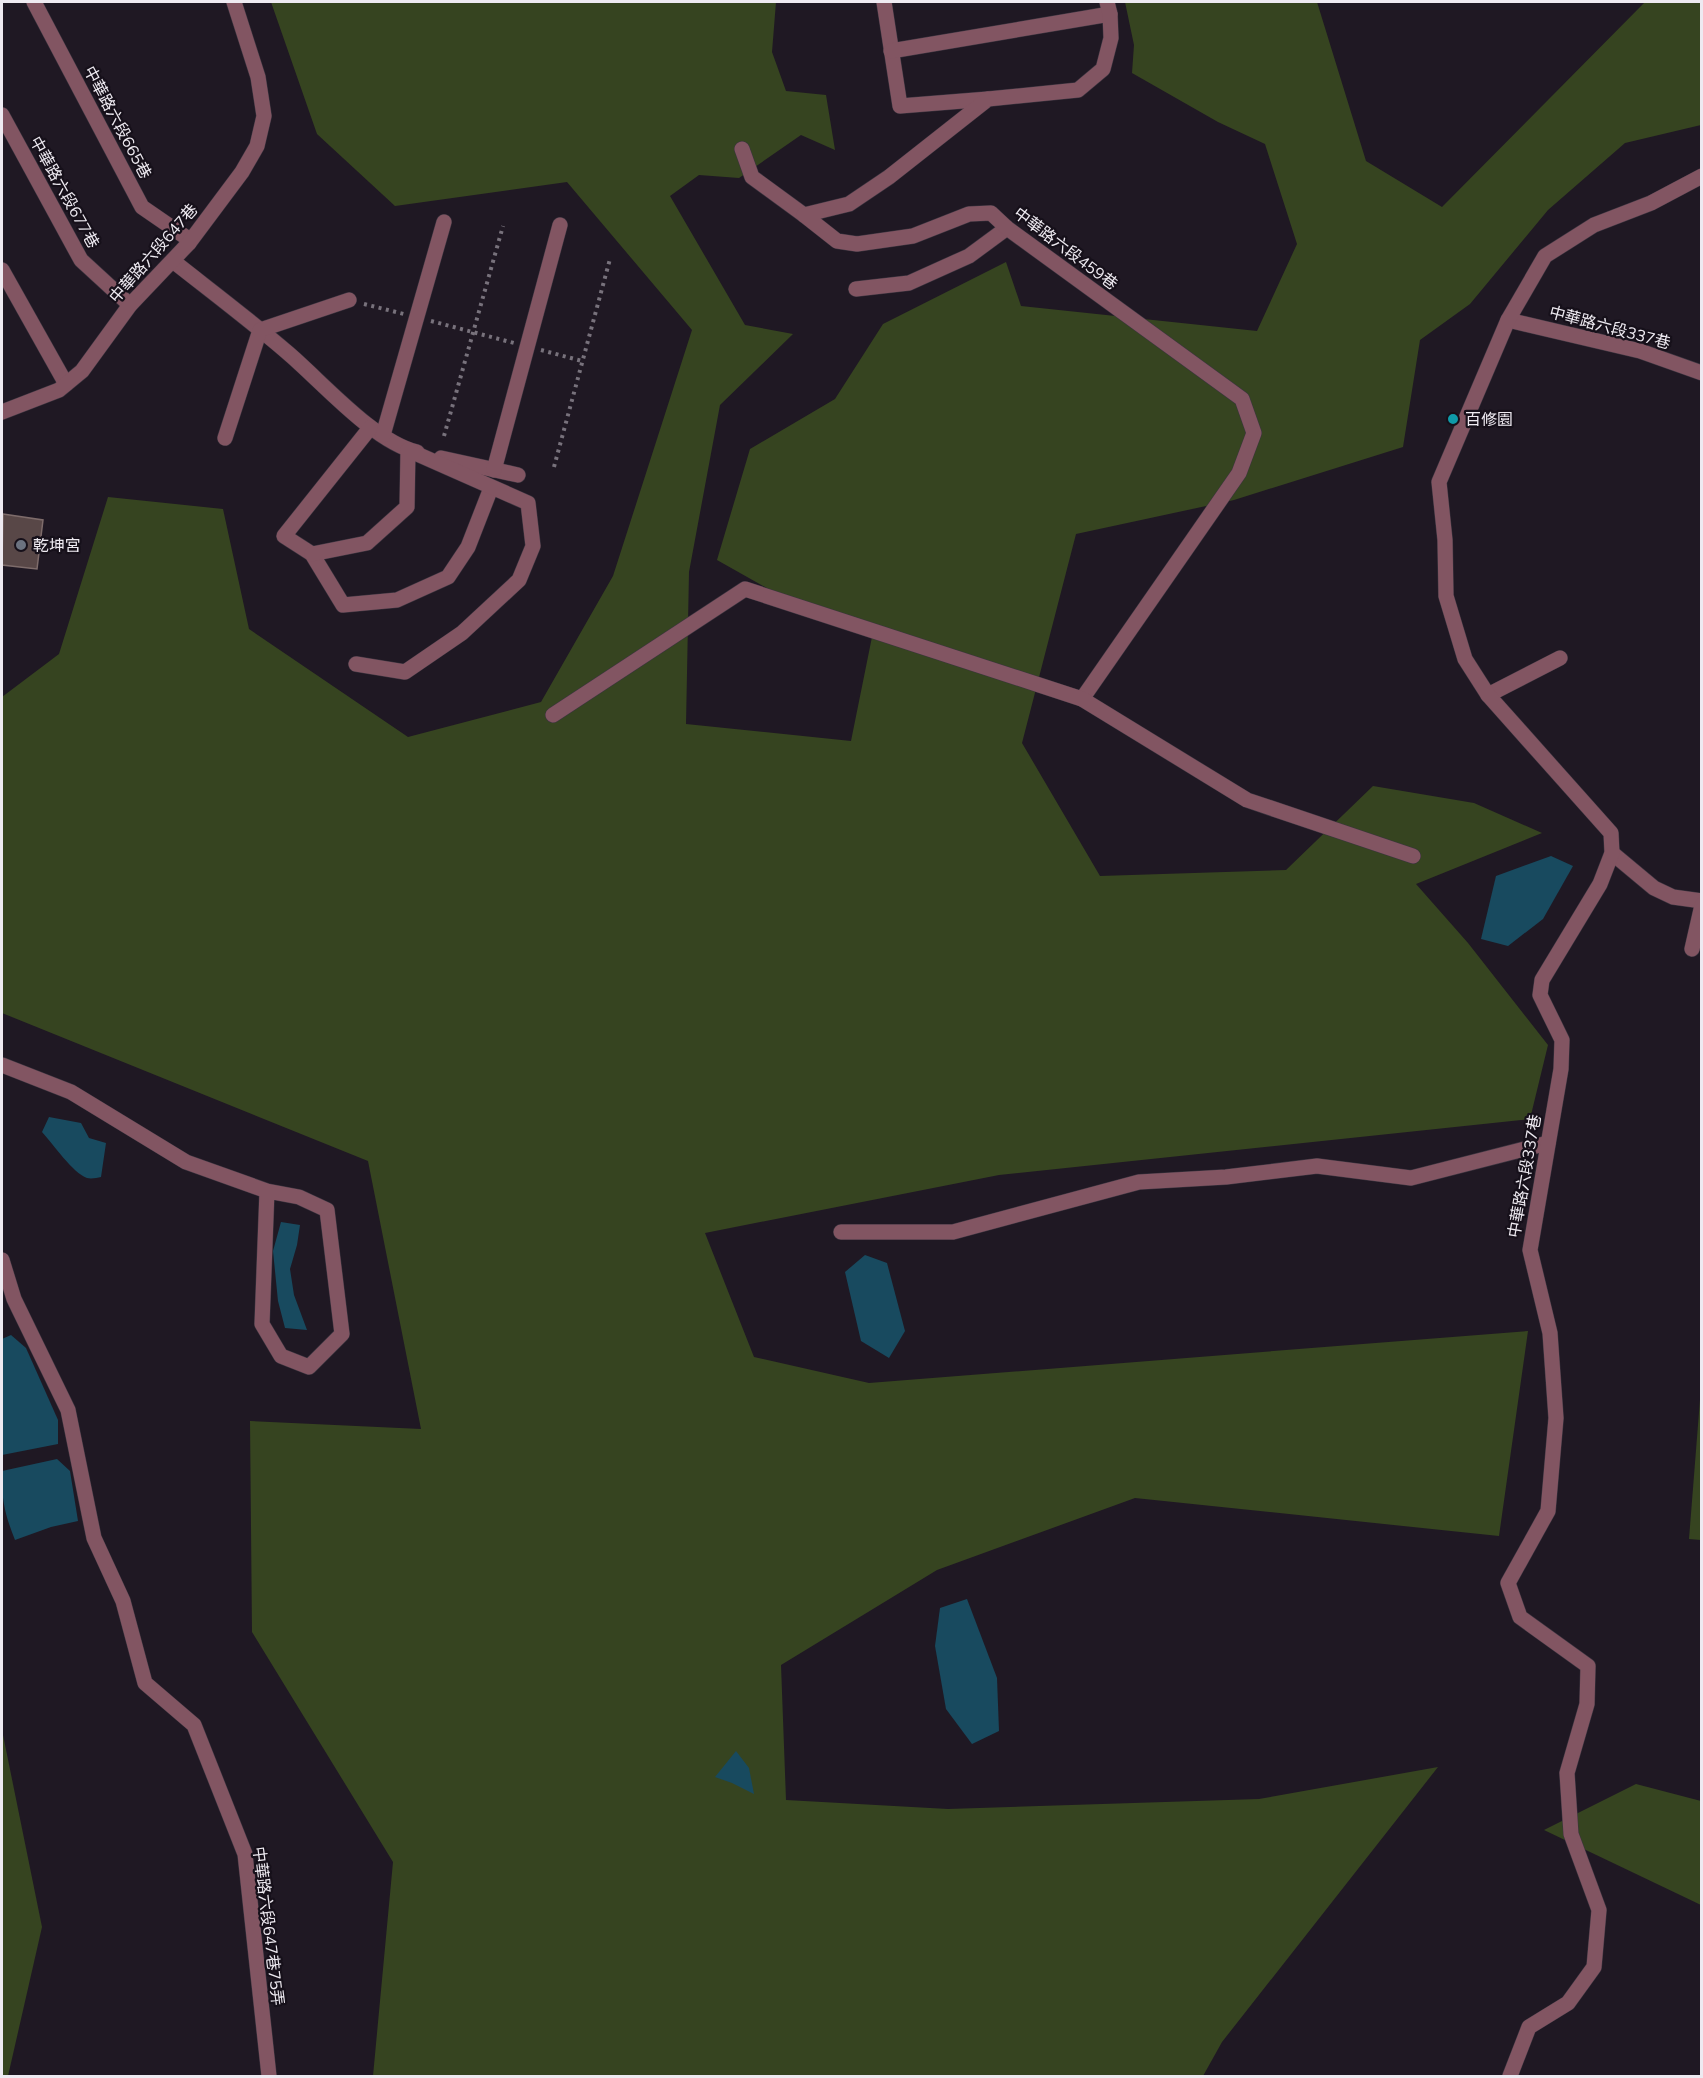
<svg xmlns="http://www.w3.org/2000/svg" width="1703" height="2078" viewBox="0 0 1703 2078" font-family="Mulish,'Noto Sans TC',sans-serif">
<rect width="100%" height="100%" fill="#1f1823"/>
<g fill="#364420">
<path d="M271,2H776L772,52L786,91L826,95L835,150L801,135L739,178L699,175L670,196L745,325L793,334L720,405L689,572L686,724L851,741L873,632L804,609L717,560L750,449L835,399L883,324L1006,262L1021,306L1257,331L1297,244L1265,144L1218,122L1132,73L1134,45L1125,2H1317L1366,161L1442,207L1645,2H1701V125L1625,143L1548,210L1470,304L1420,340L1403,447L1234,500L1076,534L1022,743L1100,876L1286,870L1373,786L1474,803L1542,833L1416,884L1468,943L1548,1045L1530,1119L999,1175L705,1233L754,1357L869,1383L1528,1331L1499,1536L1135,1498L937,1570L781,1665L786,1800L948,1809L1259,1799L1438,1767L1222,2042L1203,2076H373L393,1862L252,1632L250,1421L421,1429L368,1161L2,1013V697L59,654L108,497L223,509L249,629L408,737L541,702L613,576L692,330L567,182L395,206L317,134Z"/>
<path d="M1701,1387V1540L1689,1539Z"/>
<path d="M2,1730L42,1927L8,2076H2Z"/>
<path d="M1636,1784L1701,1801V1905L1544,1830Z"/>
</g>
<g fill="#184a5f">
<path d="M1551,856L1573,866L1543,919L1508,946L1481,939L1496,876Z"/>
<path d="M49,1117L81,1123L89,1138L106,1143L101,1177C97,1178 91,1179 87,1178C73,1173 53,1144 42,1132Z"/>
<path d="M281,1222L300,1225L297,1245L290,1269L294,1295L307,1330L285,1328L278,1301L273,1251Z"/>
<path d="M865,1255L887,1263L905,1331L889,1358L861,1341L845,1272Z"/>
<path d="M11,1335L26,1348L58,1420V1444L2,1455V1339Z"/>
<path d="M57,1459L70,1471L78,1521L51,1527L15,1540C5,1515 1,1498 2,1471Z"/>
<path d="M967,1599L997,1678L999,1731L972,1744L946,1709L935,1646L940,1608Z"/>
<path d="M736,1751L749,1768L754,1794L732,1783L715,1777Z"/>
</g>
<path fill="#584747" stroke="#7e6c6b" stroke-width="1.5" d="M3,514L43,520L37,569L2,565Z"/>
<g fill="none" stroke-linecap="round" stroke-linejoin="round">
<g stroke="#3c3540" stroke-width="16">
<g id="minor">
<path d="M34,2L142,207L187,238L189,243"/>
<path d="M884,2L900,106L988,99"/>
<path d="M891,51L1110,14"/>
<path d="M2,115L81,260L130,305"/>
<path d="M742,149L752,177L804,215"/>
<path d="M173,261C211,291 251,321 288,353C322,382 374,442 417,452"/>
<path d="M2,270L66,384"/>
<path d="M856,289L909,283L969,256L1007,228"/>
<path d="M1508,320L1640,351L1702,373"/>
<path d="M2,412L59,390L82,371L130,305L189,243L242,172L257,146L264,116L258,77L234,2"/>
<path d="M370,428L284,536L312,554L343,605L397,600L448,577L468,547L491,488"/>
<path d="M383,435L444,222"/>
<path d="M225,438L260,330L349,300"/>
<path d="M441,458L518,475"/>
<path d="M494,470L560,225"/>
<path d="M312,554L367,543L407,507L408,450L528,503L533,546L519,580L462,633L405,672L356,664"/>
<path d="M1488,695L1560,658"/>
<path d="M1082,699L1239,473L1254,433L1242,399L1007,228L991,213L969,214L913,236L857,244L837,241L804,215L849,204L889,177L988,99L1078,90L1103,69L1111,38L1110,14L1107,2"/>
<path d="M553,715L745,589L1082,699L1247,800L1413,856"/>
<path d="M1612,853L1654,888L1673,897L1702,901"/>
<path d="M1692,949L1702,905"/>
<path d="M2,1065L71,1092L186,1162L267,1191L299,1197L327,1210L342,1334L309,1367L281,1356L262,1324L267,1191"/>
<path d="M841,1232H953L1139,1182L1226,1177L1317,1166L1411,1178L1548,1143"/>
<path d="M2,1260L14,1299L68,1410L94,1538L123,1601L145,1683L194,1725L245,1854L269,2076"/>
<path d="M1510,2076L1529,2027L1568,2003L1594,1967L1599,1910L1571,1834L1567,1773L1587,1704L1588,1666L1520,1617L1508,1583L1548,1511L1556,1418L1550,1333L1530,1250L1561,1069L1562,1040L1540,995L1542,980L1600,884L1612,853L1611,833L1488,695L1465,659L1446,596L1445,540L1439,482L1508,320L1545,256L1594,225L1651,203L1702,176"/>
</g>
</g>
<g stroke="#78727c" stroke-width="4" stroke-dasharray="3 4.5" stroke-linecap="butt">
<path d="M364,304L404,314"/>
<path d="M431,321L514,343"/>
<path d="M541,350L582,361"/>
<path d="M444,436L503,226"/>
<path d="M554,467L610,259"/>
</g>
<use href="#minor" stroke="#825562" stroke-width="15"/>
</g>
<circle fill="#0f9aa8" stroke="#16101a" stroke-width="2" cx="1453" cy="419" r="6"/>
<circle fill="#6b7280" stroke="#16101a" stroke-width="2" cx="21" cy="545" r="6"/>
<g text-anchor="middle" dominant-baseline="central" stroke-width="4.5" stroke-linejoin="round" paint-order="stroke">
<g font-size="16" fill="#eeeaf1" stroke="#16101a">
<text transform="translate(118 122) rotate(62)">中華路六段665巷</text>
<text transform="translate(65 192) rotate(61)">中華路六段677巷</text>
<text transform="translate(1066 248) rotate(37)">中華路六段459巷</text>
<text transform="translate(153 253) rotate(-49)">中華路六段647巷</text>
<text transform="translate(1610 327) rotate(15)">中華路六段337巷</text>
<text transform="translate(1524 1176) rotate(-80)">中華路六段337巷</text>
<text transform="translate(269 1926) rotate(83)">中華路六段647巷75弄</text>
</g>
<g font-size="16" fill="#eeeaf1" stroke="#16101a" text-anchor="start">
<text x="1465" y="419">百修園</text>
<text x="33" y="545">乾坤宮</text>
</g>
</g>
<rect width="1703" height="2078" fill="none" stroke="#eeeaf1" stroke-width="6"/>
</svg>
